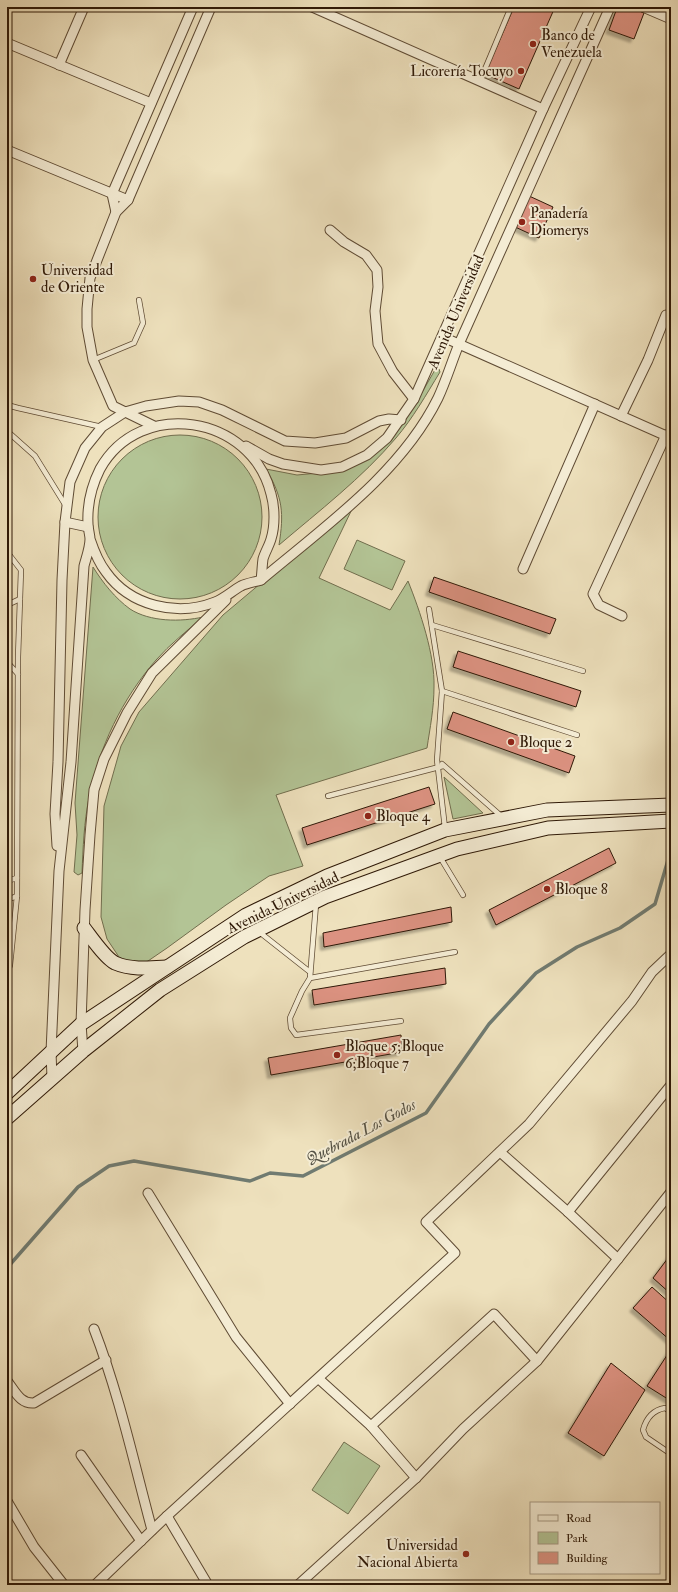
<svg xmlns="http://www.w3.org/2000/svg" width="678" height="1592" viewBox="0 0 678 1592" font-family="'IM FELL Double Pica',serif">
<defs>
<filter id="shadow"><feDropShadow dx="-3.5" dy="3.5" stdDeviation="1" flood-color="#0004"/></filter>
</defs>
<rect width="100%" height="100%" fill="#eee1bd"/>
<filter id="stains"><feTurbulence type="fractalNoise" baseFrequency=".005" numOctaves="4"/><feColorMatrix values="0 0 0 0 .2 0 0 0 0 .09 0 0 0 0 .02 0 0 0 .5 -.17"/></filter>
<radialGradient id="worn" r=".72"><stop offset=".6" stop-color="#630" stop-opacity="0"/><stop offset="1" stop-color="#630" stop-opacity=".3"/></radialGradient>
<g fill="#b3c495" stroke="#716e4e">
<path d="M436,368L439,369L440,372C426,395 413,418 396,438C362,478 319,511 279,545C284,513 283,498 266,469L297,475L318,473L364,454L416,403Z"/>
<circle cx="180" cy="517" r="82"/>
<path d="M354,505L319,578L390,610L408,581C420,611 435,655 434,687C434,708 430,728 427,748L276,795L303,866L269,876L226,905L167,948L148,961L134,965L119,957L107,939L101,917L104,806L121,746L139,712L223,615Z"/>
<path d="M357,540L405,561L392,590L344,569Z"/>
<path d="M93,567C103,583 115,598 130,609C150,622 181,622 203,617C187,631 170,644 156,660C122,699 99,747 89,798C84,822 83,848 82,873L78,875L74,872L77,835L75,803Z"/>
<path d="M444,777L483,813L453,819Z"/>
<path d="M344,1442L380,1466L348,1514L312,1490Z"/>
</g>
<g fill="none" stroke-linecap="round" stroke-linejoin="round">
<path stroke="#707b71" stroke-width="3.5" d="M7,1268L78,1187L109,1166L134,1161L250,1181L270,1173L303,1176L426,1113L489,1024L536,973L577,947L620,928L655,904L671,850"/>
</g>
<g fill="#dc9281" stroke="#2f1907" filter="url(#shadow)">
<path d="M514,7H555L519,89L485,74Z"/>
<path d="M620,7H630L644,13L634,39L609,30L617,8Z"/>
<path d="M527,195L553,207L539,238L513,226Z"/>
<path d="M434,577L556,619L550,634L429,592Z"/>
<path d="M458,651L581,691L576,707L453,667Z"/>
<path d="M453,712L575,756L569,773L447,729Z"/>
<path d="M429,787L435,804L307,845L302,828Z"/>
<path d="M609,848L616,863L496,925L489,910Z"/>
<path d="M451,907L452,922L324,947L323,933Z"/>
<path d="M445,968L446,984L314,1005L312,990Z"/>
<path d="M401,1035L402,1052L271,1075L268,1058Z"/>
<path d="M671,1254V1294L653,1278Z"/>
<path d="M652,1287L671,1304V1341L633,1308Z"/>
<path d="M671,1349V1401L647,1386Z"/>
<path d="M611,1363L645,1390L604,1456L568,1433Z"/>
</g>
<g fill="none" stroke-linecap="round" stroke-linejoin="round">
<g stroke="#5f4b34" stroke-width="6">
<g id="lane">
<path d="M480,81L511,7"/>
<path d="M93,360L134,343L143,323L139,300"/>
<path d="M7,405L18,408L102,427"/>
<path d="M7,431L35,456L66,506"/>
<path d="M7,552L21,570L18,657L17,896L10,965L7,974"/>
<path d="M7,605L20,599"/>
<path d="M429,609L442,691L437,760L445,828"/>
<path d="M432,625L583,671"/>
<path d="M7,662L18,674"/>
<path d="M442,691L577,735"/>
<path d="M442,764L501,816"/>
<path d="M328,796L443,766"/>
<path d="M440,857L463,895"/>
<path d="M7,881L17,878"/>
<path d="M7,900L17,896"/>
<path d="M316,904L310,978L302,991L290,1018L291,1028L296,1035L401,1021"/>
<path d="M258,931L310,972"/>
<path d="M310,978L455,952"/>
<path d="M671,1412L665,1408C653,1410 646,1419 643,1430L646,1437L671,1454"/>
</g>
</g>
<g stroke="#5f4b34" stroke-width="11">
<g id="street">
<path d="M312,7L543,109"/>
<path d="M643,7L671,19"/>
<path d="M7,43L151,103"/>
<path d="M59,65L84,7"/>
<path d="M7,150L128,200"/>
<path d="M116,212L112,194L193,7"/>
<path d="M330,230L344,242L366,255L377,270L378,287L375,311L378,344L393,372L414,399"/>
<path d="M443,337L671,438"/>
<path d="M621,416L648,360L666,315"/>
<path d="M154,426L113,406L93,360L87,327V309L90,278L116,212L128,200L211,7"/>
<path d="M246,446L269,459L283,464L321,470L342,467L367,455L387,438L414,399L543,109L591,7"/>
<path d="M65,522L88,527"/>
<path d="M523,569L595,404"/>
<path d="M261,580C324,527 401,473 438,398C446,381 452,361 459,344L610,7"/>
<path d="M622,616L599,605L593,594L666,435"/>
<path d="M57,846L55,814L58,762L62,580L65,522L70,482L85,448L102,427L125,412L146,406L179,401L199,402L222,410L285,441L315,443L346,438L379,421L389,419L401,420"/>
<path d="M83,1051L81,1024L85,910L90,835L94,790L104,759L127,713L152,673L226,600"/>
<path d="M52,1078L51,1052L59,871L71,762L84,566C86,558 90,548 90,539C90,535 88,529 88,524C87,505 91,487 100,469C140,397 252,415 271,494C275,508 275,526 271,539C269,546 265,552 263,559C262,566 262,573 261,580C255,582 247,583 241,586C232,591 225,598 215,602C177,617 130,606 106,572C98,562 94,551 90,539"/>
<path d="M500,1152L568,1212L618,1259"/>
<path d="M148,1193L236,1337L290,1404"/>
<path d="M568,1212L671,1085"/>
<path d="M94,1329C119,1394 134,1463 152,1530"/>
<path d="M319,1379L371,1426L416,1478"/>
<path d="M7,1381C15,1391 20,1404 34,1403L106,1360"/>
<path d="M371,1426L494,1314L537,1361"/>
<path d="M81,1455L141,1541"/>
<path d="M7,1501L34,1547L64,1585"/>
<path d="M167,1516L208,1585"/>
<path d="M95,1585L167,1516L455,1253L426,1222L529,1124L632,1001L652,972L671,954"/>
<path d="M298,1585L416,1478L463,1429L537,1361L671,1192"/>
</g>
</g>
<g stroke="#2f1907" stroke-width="15">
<g id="secondary">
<path d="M84,928C91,937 105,958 115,963C131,970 150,968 167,967"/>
<path d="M7,1093L81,1024L246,915L327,876L445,830L547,810L671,805"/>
<path d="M7,1118L83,1051L160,990L244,937L325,897L457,849L548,828L671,821"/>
</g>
</g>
<use href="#lane" stroke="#f4ecd4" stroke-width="4.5"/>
<use href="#street" stroke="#f4ecd4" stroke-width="9"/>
<use href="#secondary" stroke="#f4ecd4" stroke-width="13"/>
</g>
<g fill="#8f2418" stroke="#f4ecd4" stroke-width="1.5">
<circle cx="533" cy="44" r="4"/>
<circle cx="521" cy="71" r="4"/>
<circle cx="522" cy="222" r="4"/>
<circle cx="33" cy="279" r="4"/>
<circle cx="511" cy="742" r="4"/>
<circle cx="368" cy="816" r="4"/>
<circle cx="547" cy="889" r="4"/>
<circle cx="337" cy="1055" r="4"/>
<circle cx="466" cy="1554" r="4"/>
</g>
<g text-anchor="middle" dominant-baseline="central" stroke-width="4" stroke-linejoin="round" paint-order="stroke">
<g font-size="15" fill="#2f1907" stroke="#f4ecd4" text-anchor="start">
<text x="541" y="35">Banco de<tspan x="541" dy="17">Venezuela</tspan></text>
<text x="513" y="71" text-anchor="end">Licorería Tocuyo</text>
<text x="530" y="213">Panadería<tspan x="530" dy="17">Diomerys</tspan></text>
<text x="41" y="270">Universidad<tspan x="41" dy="17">de Oriente</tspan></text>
<text x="519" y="742">Bloque 2</text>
<text x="376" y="816">Bloque 4</text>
<text x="555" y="889">Bloque 8</text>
<text x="345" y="1046">Bloque 5;Bloque<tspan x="345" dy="17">6;Bloque 7</tspan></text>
<text x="458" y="1545" text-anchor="end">Universidad<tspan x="458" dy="17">Nacional Abierta</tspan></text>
</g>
<g font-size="15" fill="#2f1907" stroke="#f4ecd4">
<text transform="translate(456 312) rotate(-67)">Avenida Universidad</text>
<text transform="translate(283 903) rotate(-26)">Avenida Universidad</text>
</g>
<g font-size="16" font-style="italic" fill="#555245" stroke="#f4ecd4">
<text transform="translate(361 1132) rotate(-28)">Quebrada Los Godos</text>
</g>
</g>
<rect width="678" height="1592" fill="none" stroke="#eee1bd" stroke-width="24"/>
<rect x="8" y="8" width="662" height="1576" fill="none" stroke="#2f1907" stroke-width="2"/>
<rect x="12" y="12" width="654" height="1568" fill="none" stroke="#2f1907"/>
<rect x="530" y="1502" width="130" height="72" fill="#f4ecd4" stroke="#a59882"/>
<rect x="538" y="1515" width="20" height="6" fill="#f4ecd4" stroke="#a59882"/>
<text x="566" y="1522" font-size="12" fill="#2f1907">Road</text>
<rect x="538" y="1532" width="20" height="12" fill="#b3c495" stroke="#a59882"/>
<text x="566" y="1542" font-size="12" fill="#2f1907">Park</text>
<rect x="538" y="1552" width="20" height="12" fill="#dc9281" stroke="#a59882"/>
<text x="566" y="1562" font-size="12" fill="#2f1907">Building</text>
<rect width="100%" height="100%" filter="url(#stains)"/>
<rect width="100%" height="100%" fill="url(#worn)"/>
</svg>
